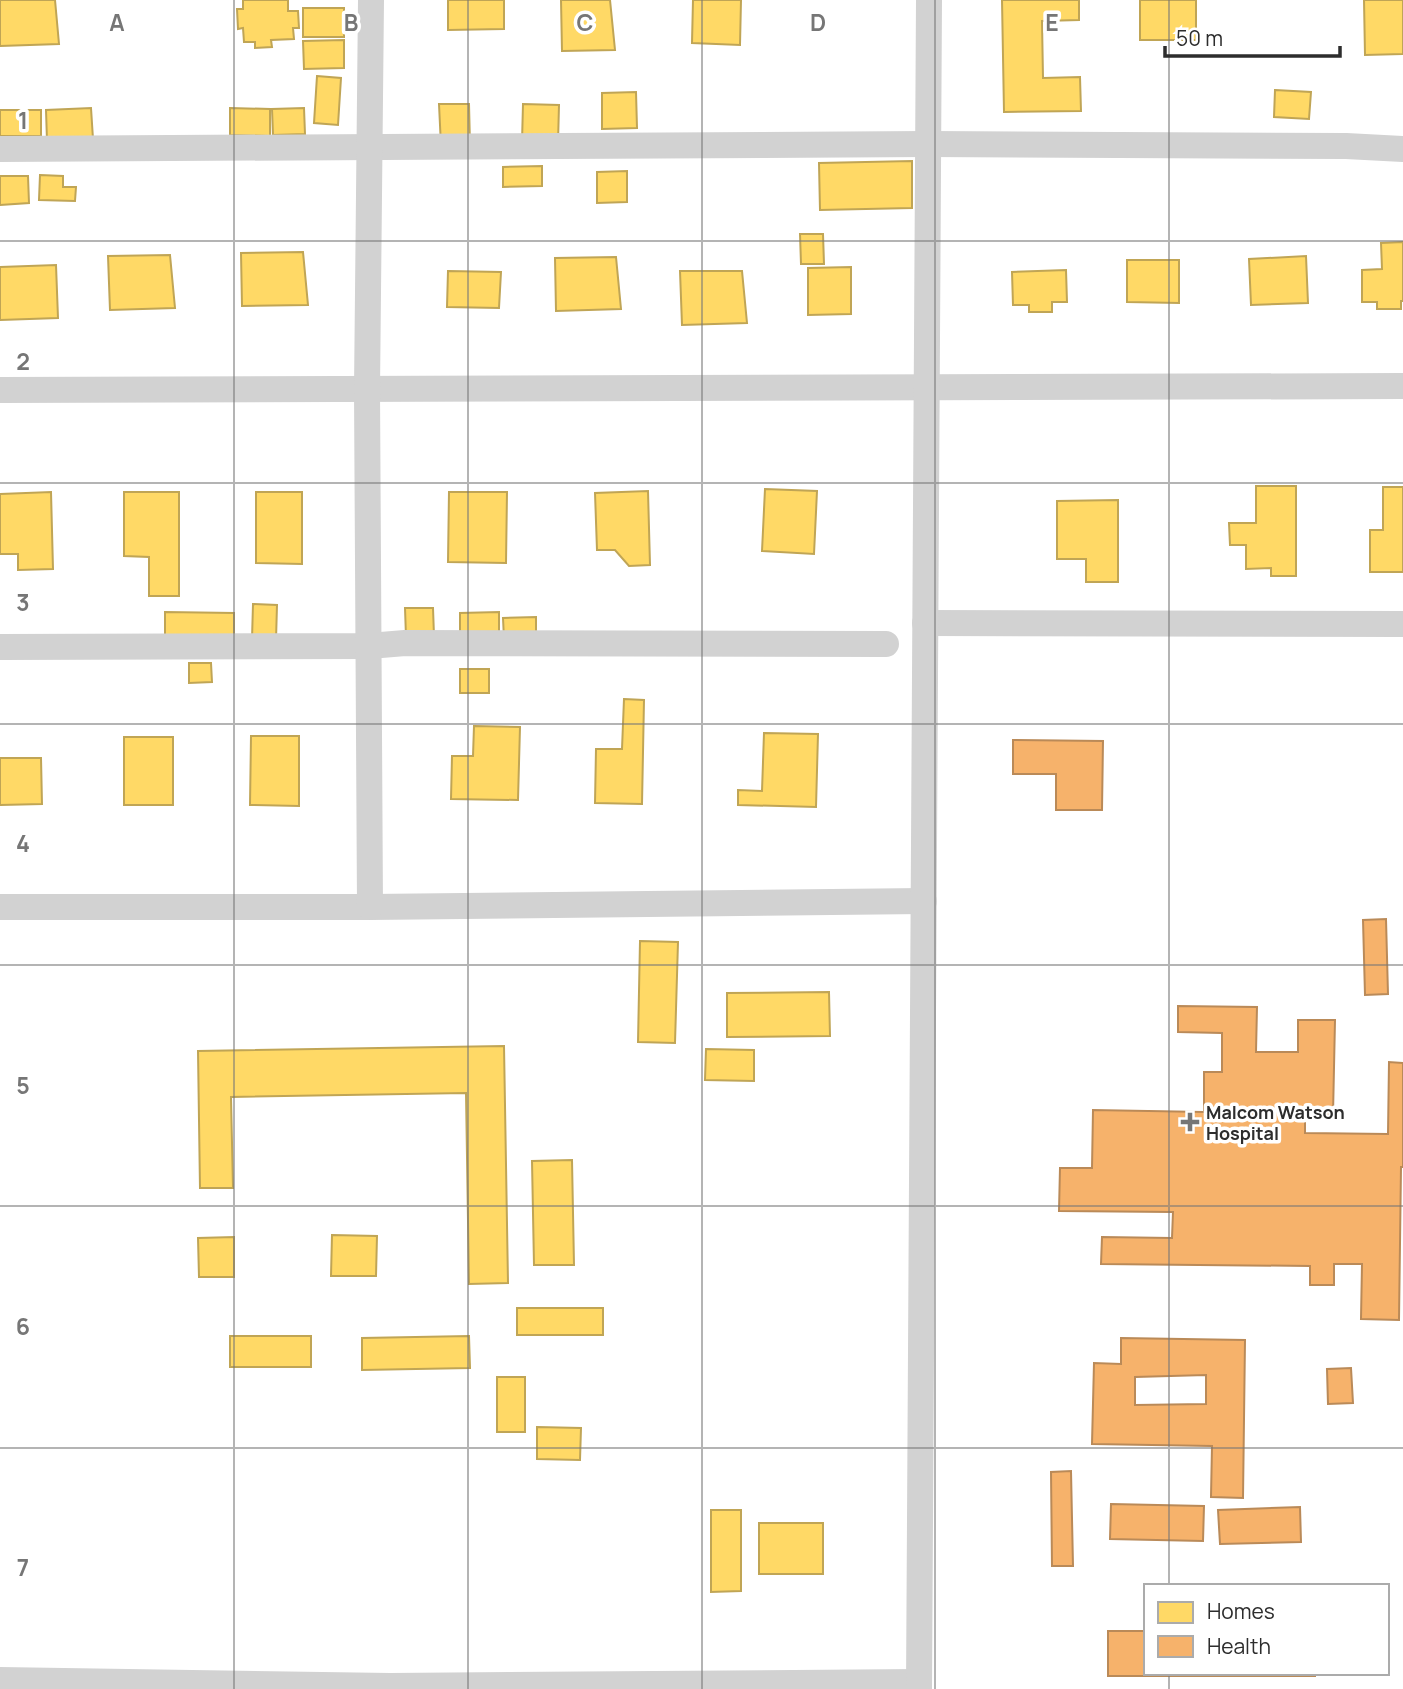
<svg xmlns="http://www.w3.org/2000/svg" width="1403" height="1689" viewBox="0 0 1403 1689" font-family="Manrope,sans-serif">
<rect width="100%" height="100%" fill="#fff"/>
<g fill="#ffd966" stroke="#c0a555" stroke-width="2">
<path d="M0,0H55L59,44L0,46Z"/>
<path d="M243,0H288V11H298L299,28H293L294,39L271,40L272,47L255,48V42H244L243,28L238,29L237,9H243Z"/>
<path d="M448,0H504V29L448,30Z"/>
<path d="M561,0H610L615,50L562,51Z"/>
<path d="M693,0H741L740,45L692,43Z"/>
<path d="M1002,0H1079V20L1042,21L1043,78L1080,77L1081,111L1004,112Z"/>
<rect x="1140" y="0" width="56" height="40"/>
<path d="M1364,0H1403V54L1365,55Z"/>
<rect x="303" y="8" width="41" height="29"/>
<path d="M344,40V68L304,69L303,41Z"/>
<path d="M317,76L341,78L338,125L314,123Z"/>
<path d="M1275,90L1311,92L1309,119L1274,117Z"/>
<path d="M636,92L637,128L602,129V93Z"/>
<path d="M439,104H469L470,145L441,146Z"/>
<path d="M523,104L559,105L558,143L522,142Z"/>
<path d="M91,108L93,139L47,141L46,110Z"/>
<path d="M230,108L270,109V136L230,135Z"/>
<path d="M304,108L305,134L273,135L272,109Z"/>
<rect x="0" y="110" width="41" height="26"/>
<path d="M912,161V208L820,210L819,163Z"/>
<path d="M542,166V186L503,187V167Z"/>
<path d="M627,171V202L597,203V172Z"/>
<path d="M40,175L63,176V187H76L75,201L39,200Z"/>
<path d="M0,176H28L29,203L0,205Z"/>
<path d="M800,234H823L824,264H801Z"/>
<path d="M1403,242V301H1401V309H1377V302H1362V270L1382,269L1381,243Z"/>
<path d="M303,252L308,305L242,306L241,253Z"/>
<path d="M170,255L175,308L110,310L108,256Z"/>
<path d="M1306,256L1308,303L1251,305L1249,259Z"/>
<path d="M616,257L621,309L556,311L555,258Z"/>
<path d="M1127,260H1179V303L1127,302Z"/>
<path d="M56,265L58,318L0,320V267Z"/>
<path d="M851,267V314L808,315V268Z"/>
<path d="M1066,270L1067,302H1052V312H1029V305H1013L1012,272Z"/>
<path d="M448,271L501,272L499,308L447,307Z"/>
<path d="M680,271H742L747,323L682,325Z"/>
<path d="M1256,486H1296V576H1271V568L1246,569V545H1230L1229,523H1256Z"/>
<path d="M1383,487H1403V572H1370V530H1383Z"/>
<path d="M765,489L817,491L814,554L762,551Z"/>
<path d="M648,491L650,565L629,566L615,550H597L595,493Z"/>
<path d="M51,492L53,569L18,570V554H0V494Z"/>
<path d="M124,492H179V596H149V557L124,556Z"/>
<path d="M256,492H302V564L256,563Z"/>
<path d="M449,492H507L506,563L448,562Z"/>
<path d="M1118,500V582H1086V559H1057V501Z"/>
<path d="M253,604L277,605L276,640L252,639Z"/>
<path d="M405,608H433L434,636L406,637Z"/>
<path d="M165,612L234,613V639L165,638Z"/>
<path d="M499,612V637L460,638V613Z"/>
<path d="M536,617V637L504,639L503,618Z"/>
<path d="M189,663H211L212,682L189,683Z"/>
<rect x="460" y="669" width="29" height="24"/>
<path d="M624,699L644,700L642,804L595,803L596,749H622Z"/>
<path d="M474,726L520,727L518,800L451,799L452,756H473Z"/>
<path d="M764,733L818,734L816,807L738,805V790L762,791Z"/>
<path d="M251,736H299V806L250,805Z"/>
<rect x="124" y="737" width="49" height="68"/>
<path d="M0,758H41L42,804L0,805Z"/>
<path d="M640,941L678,942L675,1043L638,1042Z"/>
<path d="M829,992L830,1036L727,1037V993Z"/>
<path d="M504,1046L508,1283L469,1284L466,1093L231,1097L233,1188H200L198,1051Z"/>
<path d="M706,1049L754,1050V1081L705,1080Z"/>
<path d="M572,1160L574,1265H534L532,1161Z"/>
<path d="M332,1235L377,1236L376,1276H331Z"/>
<path d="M234,1237V1277H199L198,1238Z"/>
<rect x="517" y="1308" width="86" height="27"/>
<rect x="230" y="1336" width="81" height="31"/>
<path d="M469,1336L470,1368L362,1370V1338Z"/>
<rect x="497" y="1377" width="28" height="55"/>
<path d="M537,1427L581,1428L580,1460L537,1459Z"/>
<path d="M711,1510H741V1591L711,1592Z"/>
<rect x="759" y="1523" width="64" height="51"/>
</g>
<g fill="#f6b26b" stroke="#ba8a58" stroke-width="2" fill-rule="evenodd">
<path d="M1013,740L1103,741L1102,810H1056V774H1013Z"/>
<path d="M1386,919L1388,994L1365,995L1363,920Z"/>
<path d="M1178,1006L1257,1007L1256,1052H1298V1020H1335L1333,1115L1305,1114V1133L1388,1134L1389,1062L1403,1063V1167H1401L1399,1320L1361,1319L1362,1264H1334V1285H1310V1266L1101,1264L1102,1237L1172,1238L1173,1212L1059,1211L1060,1168H1092L1093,1110L1204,1112V1072H1222V1033L1178,1032Z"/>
<path d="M1121,1338L1245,1340L1243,1498L1211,1497L1212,1446L1092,1444L1094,1363L1121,1364ZM1206,1375V1404L1135,1405V1377Z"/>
<path d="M1351,1368L1353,1403L1328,1404L1327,1369Z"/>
<path d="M1071,1471L1073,1566H1052L1051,1472Z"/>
<path d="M1111,1504L1204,1506L1203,1541L1110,1539Z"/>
<path d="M1300,1507L1301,1542L1220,1544L1218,1510Z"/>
<path d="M1108,1631H1146V1673H1315V1676H1108Z"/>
</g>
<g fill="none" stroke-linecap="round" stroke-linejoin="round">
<g stroke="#d2d2d2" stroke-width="26">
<path d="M0,149L928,144L1346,146L1403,149"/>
<path d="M0,390L1403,386"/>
<path d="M925,623L1403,624"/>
<path d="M0,647L369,646L405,643L886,644"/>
<path d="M0,907H370L924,901"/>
<path d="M370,907L367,390L371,0"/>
<path d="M0,1680L390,1686L919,1682"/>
<path d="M919,1689L929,0"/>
</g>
</g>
<path fill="none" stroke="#767676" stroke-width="2" stroke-opacity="0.55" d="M234,0V1689M468,0V1689M702,0V1689M935,0V1689M1169,0V1586M0,241H1403M0,483H1403M0,724H1403M0,965H1403M0,1206H1403M0,1448H1403M1169,1673V1689"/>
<path fill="#767676" stroke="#fff" stroke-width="2.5" d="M1186.5 1111.5h7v7h7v7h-7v7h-7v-7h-7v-7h7z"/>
<g text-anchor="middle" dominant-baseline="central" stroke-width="7" stroke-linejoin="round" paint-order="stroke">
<g font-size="18" font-weight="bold" fill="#2d2d2d" stroke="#fff" text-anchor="start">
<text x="1206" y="1112">Malcom Watson<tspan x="1206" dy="21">Hospital</tspan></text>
</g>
</g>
<g font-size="23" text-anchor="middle" font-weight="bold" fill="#767676" stroke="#fff" stroke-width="7" stroke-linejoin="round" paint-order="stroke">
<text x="117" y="31">A</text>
<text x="351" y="31">B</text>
<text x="585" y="31">C</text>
<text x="818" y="31">D</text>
<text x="1052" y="31">E</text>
<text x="23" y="129">1</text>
<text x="23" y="370">2</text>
<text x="23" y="611">3</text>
<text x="23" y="852">4</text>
<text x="23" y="1094">5</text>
<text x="23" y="1335">6</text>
<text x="23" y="1576">7</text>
</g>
<rect x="1144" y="1584" width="245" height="91" fill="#ffffff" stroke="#ababab" stroke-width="2"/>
<rect x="1158" y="1602" width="35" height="21" fill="#ffd966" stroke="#ababab" stroke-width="2"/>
<text x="1207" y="1619" font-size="21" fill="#2d2d2d">Homes</text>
<rect x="1158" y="1636" width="35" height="21" fill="#f6b26b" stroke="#ababab" stroke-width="2"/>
<text x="1207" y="1654" font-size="21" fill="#2d2d2d">Health</text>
<path d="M1165 46v10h175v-10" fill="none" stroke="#2d2d2d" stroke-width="3.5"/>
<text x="1176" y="46" font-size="21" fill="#2d2d2d" stroke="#ffffff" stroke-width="5" paint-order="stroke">50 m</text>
</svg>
